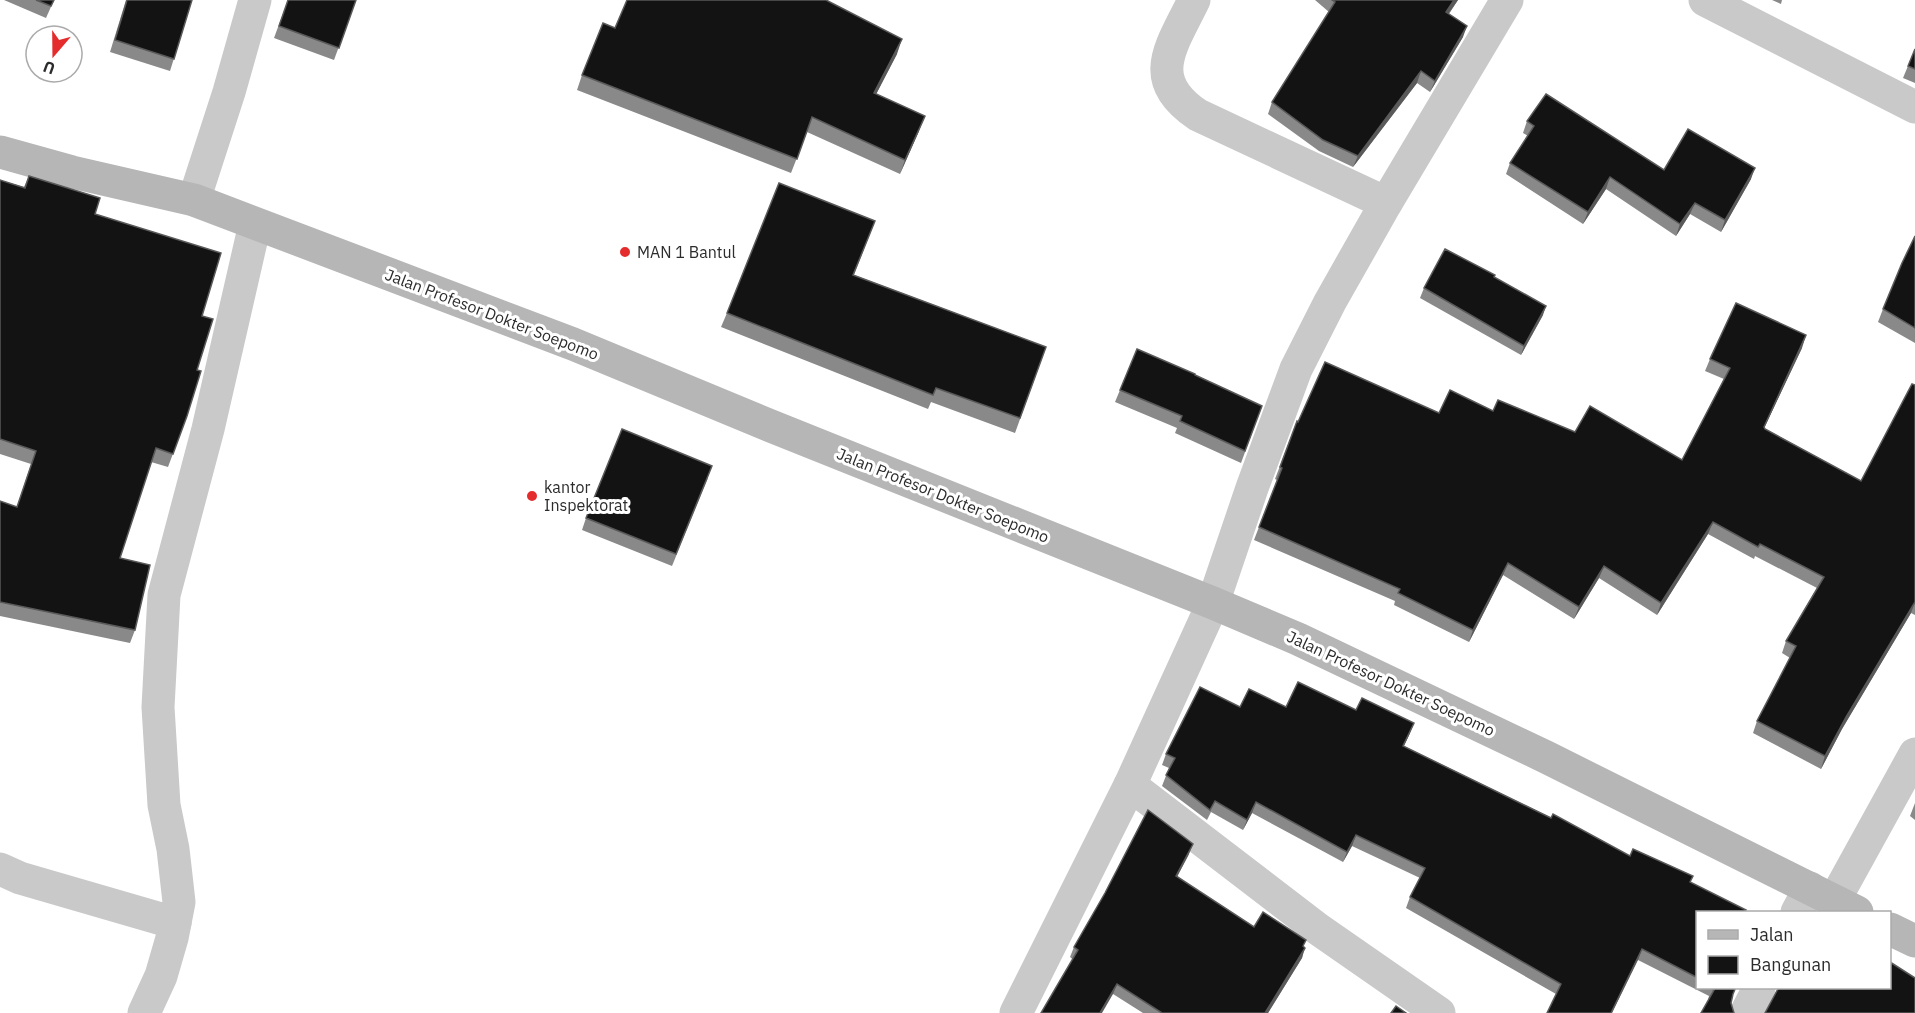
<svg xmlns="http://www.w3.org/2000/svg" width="1915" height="1013" viewBox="0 0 1915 1013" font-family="'IBM Plex Sans',sans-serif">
<rect width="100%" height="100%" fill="#fff"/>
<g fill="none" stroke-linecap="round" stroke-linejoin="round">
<g stroke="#c9c9c9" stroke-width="33">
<path d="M1194,0C1172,46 1144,79 1198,115L1386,203"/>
<path d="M1705,0L1915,107"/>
<path d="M194,200L229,92L255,0"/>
<path d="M1130,785L1318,929L1439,1013"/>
<path d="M0,869L20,878L175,923"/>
<path d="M1834,901L1915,754"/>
<path d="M1797,912L1810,888"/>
<path d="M144,1013L161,976L172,938L179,902L173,849L164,805L158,707L164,595L208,429L255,224"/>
<path d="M1016,1013L1130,785L1213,603L1252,488L1296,369L1330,302L1386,203L1507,0"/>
<path d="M1746,1013L1759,988"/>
</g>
<g stroke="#b6b6b6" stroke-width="33">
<path d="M0,152L72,172L194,200L573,344L766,424L1213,603L1298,639L1546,757L1857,912"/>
<path d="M1890,929L1915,941"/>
</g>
</g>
<g fill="#898989">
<path d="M4,0H54L46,18Z"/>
<path d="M126,0H192L170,71L110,52Z"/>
<path d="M288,0H356L334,60L274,38Z"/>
<path d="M627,0H828V1L897,54L876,94L919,131L900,174L807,132L791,173L577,90L582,75L615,28Z"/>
<path d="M1315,0H1458L1449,14L1463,37L1430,92L1417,83L1353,167L1319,151L1268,114L1272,102L1329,12Z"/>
<path d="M1772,0H1782L1781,4Z"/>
<path d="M1915,49V83L1903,78Z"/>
<path d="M1527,121L1664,170L1751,179L1721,232L1690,214L1676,236L1606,189L1583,224L1506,174L1510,163L1528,136L1523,133Z"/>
<path d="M29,176L95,214L202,316L197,370L187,416L168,467L151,462L120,558L135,630L130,643L0,616V501L17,507L31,464L0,454V180L24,187Z"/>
<path d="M875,221L854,275L1046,347L1015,433L931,402L928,409L721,327L727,313Z"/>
<path d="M1915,236V343L1878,322L1883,309Z"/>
<path d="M1494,277L1543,315L1521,355L1420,298L1424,288Z"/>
<path d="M1802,348L1764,428L1861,481L1915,385V615L1911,613L1842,729L1821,769L1753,733L1757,721L1790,658L1782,653L1786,641L1817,588L1755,556L1754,559L1708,534L1657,615L1599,578L1574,619L1503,575L1469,642L1394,605L1395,601L1254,540L1277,480L1275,479L1297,421L1298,422L1439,413L1493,411L1575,432L1682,460L1724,379L1705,371L1710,359Z"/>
<path d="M1195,375L1262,406L1241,463L1175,433L1177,428L1115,402L1120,390Z"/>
<path d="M708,478L672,566L582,530L586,518Z"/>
<path d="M1240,707H1286L1356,710L1410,733L1404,746L1630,856L1693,876L1690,882L1698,912V987H1738L1708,1000L1709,996L1638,960L1556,994L1406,908L1410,897L1420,878L1352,846L1343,862L1252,813L1243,830L1211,812L1207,820L1162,786L1169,768L1162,765L1166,754Z"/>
<path d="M1915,803V820L1910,816Z"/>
<path d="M1189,854L1177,877L1254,927L1304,946L1302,958L1268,1013H1143L1113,994L1070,957L1074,947Z"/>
</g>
<g fill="#5a5a5a">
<path d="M1454,0H1458L1442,23L1446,12Z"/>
<path d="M1467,26L1463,37L1430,92L1435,81Z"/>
<path d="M902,39L897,54L869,108L874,93Z"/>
<path d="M1421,71L1417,83L1353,167L1358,156Z"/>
<path d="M925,116L919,131L900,174L905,160Z"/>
<path d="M1755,168L1751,179L1721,232L1725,220Z"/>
<path d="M1610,177L1606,189L1583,224L1588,212Z"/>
<path d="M1695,203L1690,214L1676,236L1680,224Z"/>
<path d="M1546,306L1543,315L1521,355L1524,346Z"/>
<path d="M1806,335L1802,348L1759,439L1764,427Z"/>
<path d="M1713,522L1708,534L1657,615L1661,603Z"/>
<path d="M1508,563L1503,575L1469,642L1473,630Z"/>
<path d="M1604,566L1599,578L1574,619L1579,607Z"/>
<path d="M1915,602L1911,613L1842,729L1821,769L1825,756L1846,717Z"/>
<path d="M1414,723L1410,733L1399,756L1403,746Z"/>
<path d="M1256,802L1252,813L1243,830L1247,820Z"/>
<path d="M1356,835L1352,846L1343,862L1347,852Z"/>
<path d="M1193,844L1189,854L1172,886L1176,876Z"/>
<path d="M1305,948L1302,958L1268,1013H1265Z"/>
<path d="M1642,949L1638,960L1612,1013H1611Z"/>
<path d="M1117,984L1113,994L1102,1013H1100Z"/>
</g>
<g fill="#131313" stroke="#5a5a5a" stroke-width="1.5">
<path d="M36,0H54L51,6Z"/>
<path d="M127,0H192L174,59L115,40Z"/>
<path d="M288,0H356L339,48L279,26Z"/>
<path d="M627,0H826L902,39L874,93L925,116L905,160L812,117L797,159L582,75L603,23L615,28Z"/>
<path d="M1332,0H1454L1446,12L1467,26L1435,81L1421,71L1358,156L1323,140L1272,102L1335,2Z"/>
<path d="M1915,49V69L1908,66Z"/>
<path d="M1546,94L1664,170L1688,129L1755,168L1725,220L1695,203L1680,224L1610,177L1588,212L1510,163L1534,126L1527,121Z"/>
<path d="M29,176L100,198L95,214L221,253L202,316L213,319L197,370L201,371L187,416L173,454L156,448L120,558L150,565L135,630L0,602V501L17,507L36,451L0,439V180L25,188Z"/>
<path d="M779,183L875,221L853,275L1046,347L1020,418L936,388L933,395L727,313Z"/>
<path d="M1915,236V328L1883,309L1902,263Z"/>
<path d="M1445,249L1495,275L1494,277L1546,306L1524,346L1424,288Z"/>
<path d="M1736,303L1806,335L1764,427L1765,429L1861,481L1912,384L1915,385V602L1846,717L1825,756L1757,721L1796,646L1786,641L1824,577L1760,544L1758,547L1713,522L1661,603L1604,566L1579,607L1508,563L1473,630L1398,593L1400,589L1259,527L1282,468L1280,467L1297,421L1298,422L1325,362L1439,413L1450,390L1493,411L1498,400L1575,432L1590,406L1682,460L1730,368L1710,359Z"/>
<path d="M1137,349L1195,374V375L1262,406L1245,451L1180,421L1182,416L1120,390Z"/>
<path d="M622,429L712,466L676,554L586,518Z"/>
<path d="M1298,682L1356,710L1362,698L1414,723L1403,746L1551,818L1553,814L1630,856L1633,849L1693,876L1690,882L1746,910L1744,912H1698V978L1642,949L1611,1013H1547L1561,984L1410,897L1425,868L1356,835L1347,852L1256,802L1247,820L1215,801L1210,810L1166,775L1175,758L1166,754L1200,687L1240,707L1249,689L1286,707Z"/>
<path d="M1148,810L1193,844L1176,876L1254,927L1263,912L1306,940L1303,946L1305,948L1265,1013H1162L1117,984L1100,1013H1041L1078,950L1074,947L1105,893Z"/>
<path d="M1890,962L1915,978V1013H1765L1779,987H1890Z"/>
<path d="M1713,987H1736L1733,994L1731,1003L1734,1013H1701L1714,990L1712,989Z"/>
<path d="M1396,1006L1406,1013H1391Z"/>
</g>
<g fill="#e52c2d" stroke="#fff" stroke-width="2">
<circle cx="625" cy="252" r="6"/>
<circle cx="532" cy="496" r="6"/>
</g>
<g text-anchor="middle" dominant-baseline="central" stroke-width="6" stroke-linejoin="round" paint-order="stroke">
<g font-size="16" fill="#2c2c2c" stroke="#fff" text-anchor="start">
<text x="637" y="252">MAN 1 Bantul</text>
<text x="544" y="487">kantor<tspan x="544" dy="18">Inspektorat</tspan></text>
</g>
<g font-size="16" fill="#2c2c2c" stroke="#fff">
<text transform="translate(492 314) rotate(21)">Jalan Profesor Dokter Soepomo</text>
<text transform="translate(943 495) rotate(22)">Jalan Profesor Dokter Soepomo</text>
<text transform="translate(1391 683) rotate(25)">Jalan Profesor Dokter Soepomo</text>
</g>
</g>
<rect x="1696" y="911" width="195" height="78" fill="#ffffff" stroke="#ababab" stroke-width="1.5"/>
<rect x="1708" y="930" width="30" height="9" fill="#b6b6b6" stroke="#ababab" stroke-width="1.5"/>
<text x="1750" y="941" font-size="18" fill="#2c2c2c">Jalan</text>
<rect x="1708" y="956" width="30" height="18" fill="#131313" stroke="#ababab" stroke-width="1.5"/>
<text x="1750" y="971" font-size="18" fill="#2c2c2c">Bangunan</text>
<g transform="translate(54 54) rotate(200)"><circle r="28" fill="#ffffff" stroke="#ababab" stroke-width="1.5"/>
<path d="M0-4.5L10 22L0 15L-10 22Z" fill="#e52c2d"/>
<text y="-9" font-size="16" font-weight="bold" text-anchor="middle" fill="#2c2c2c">U</text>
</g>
</svg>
